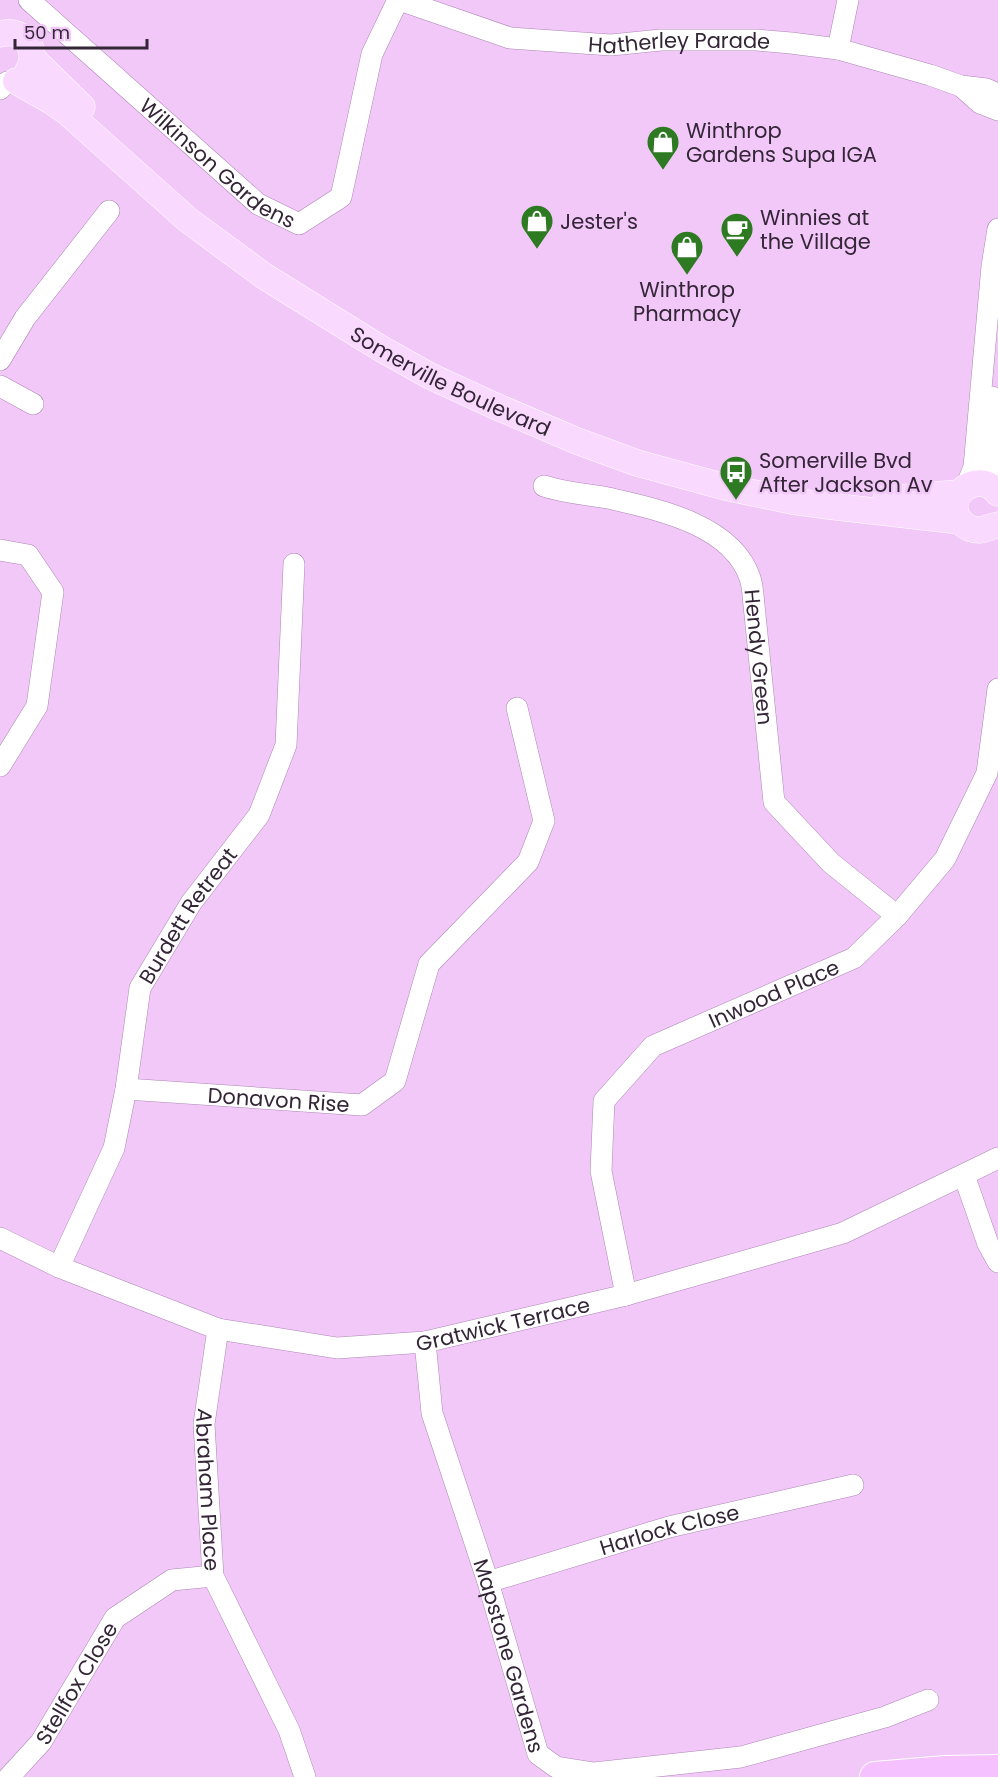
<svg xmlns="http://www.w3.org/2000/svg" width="998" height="1777" viewBox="0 0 998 1777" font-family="Poppins,sans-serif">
<rect width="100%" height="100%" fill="#f1c8f8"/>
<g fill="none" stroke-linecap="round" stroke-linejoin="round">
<g stroke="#ad87b4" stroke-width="22">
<g id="minor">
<path id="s1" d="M29,0L258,204L299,224L341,197L372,54L398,0"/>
<path id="s2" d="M400,0L510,38L611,45L661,40H757L791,43L838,49L930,75L961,86L986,89L998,94"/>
<path d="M838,49L848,0"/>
<path d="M961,86L980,103L998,110"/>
<path d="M0,89L7,82"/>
<path d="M0,360L25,318L109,211"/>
<path d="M0,386L33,404"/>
<path d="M992,397L993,465L995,489"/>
<path id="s3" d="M544,486C565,493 586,494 608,498C656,509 732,524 750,578C753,587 753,597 754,605L774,802L831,863L897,916"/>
<path d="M966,487L974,467L992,266L998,229"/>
<path d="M0,550L28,555L53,592L37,706L0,766"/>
<path id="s4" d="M126,1089L362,1105L395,1081L429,964L528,862L544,821L517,708"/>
<path d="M964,1175L988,1244L998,1262"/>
<path id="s5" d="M0,1238L59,1267L218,1329L337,1348L425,1342L626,1295L843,1233L998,1158"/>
<path id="s6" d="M59,1267L114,1148L126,1089L140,988L191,903L259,815L286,745L294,564"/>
<path id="s7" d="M626,1295L601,1171L604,1101L653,1046L854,958L897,916L945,859L987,773L998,689"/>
<path id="s8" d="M218,1329L204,1424L213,1576L289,1730L305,1777"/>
<path id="s9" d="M425,1342L432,1413L488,1582L538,1754L556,1767L594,1773L741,1757L885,1717L928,1700"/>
<path id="s10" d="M488,1582L669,1527L853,1485"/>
<path id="s11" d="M9,1777L41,1742L115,1618L172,1580L213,1576"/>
</g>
</g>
<g stroke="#fff" stroke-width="27">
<g id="major">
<path d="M0,34C26,27 40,52 27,73"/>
<path d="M33,59L82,107"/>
<path id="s12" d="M16,81L51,101L67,112L188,220L264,276L380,348L430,376L495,406L577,441L637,463L725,487L792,501L829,506L960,521"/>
<path d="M998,493C977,467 939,499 962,523C967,528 973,530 979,530C986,530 991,526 998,525"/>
<path d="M886,499L959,493"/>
</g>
</g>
<g stroke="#fff" stroke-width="32">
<path id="highway" d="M875,1777L946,1771L998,1770"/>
</g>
<use href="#minor" stroke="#fff" stroke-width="21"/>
<use href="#major" stroke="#f9dafe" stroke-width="26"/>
<use href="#highway" stroke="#f5c1fe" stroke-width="30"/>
</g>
<defs>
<g id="shop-pin" transform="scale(1.725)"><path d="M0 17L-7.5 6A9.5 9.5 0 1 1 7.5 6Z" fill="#2e7a22" stroke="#f1c8f8"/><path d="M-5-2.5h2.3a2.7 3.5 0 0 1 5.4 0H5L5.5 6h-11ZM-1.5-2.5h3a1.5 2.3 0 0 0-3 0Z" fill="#fff"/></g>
<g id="cafe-pin" transform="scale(1.725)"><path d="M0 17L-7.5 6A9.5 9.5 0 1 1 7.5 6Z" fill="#2e7a22" stroke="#f1c8f8"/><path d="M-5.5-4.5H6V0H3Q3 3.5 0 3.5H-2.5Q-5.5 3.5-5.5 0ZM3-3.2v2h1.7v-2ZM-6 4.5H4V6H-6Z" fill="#fff"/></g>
<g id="bus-pin" transform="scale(1.725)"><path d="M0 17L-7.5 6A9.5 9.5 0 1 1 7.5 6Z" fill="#2e7a22" stroke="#f1c8f8"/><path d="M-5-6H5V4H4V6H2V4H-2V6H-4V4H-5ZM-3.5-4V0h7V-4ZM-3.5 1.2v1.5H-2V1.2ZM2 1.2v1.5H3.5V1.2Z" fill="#fff"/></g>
</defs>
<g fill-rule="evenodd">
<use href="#shop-pin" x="663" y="142"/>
<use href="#shop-pin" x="537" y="221"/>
<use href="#cafe-pin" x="737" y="229"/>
<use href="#shop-pin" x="687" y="247"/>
<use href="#bus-pin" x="736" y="472"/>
</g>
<g text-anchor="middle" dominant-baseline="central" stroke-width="5" stroke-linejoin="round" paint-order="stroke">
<g font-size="21" fill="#342537" stroke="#f1c8f8">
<text stroke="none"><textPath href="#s2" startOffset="286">Hatherley Parade</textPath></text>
<text stroke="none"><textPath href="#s1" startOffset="250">Wilkinson Gardens</textPath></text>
<text stroke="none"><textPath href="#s12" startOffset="531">Somerville Boulevard</textPath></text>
<text stroke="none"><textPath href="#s3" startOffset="315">Hendy Green</textPath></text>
<text stroke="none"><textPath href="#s6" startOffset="380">Burdett Retreat</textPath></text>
<text stroke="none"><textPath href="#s7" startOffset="402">Inwood Place</textPath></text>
<text stroke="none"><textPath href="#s4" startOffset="153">Donavon Rise</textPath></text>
<text stroke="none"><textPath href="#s5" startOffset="525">Gratwick Terrace</textPath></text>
<text stroke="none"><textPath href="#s8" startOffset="162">Abraham Place</textPath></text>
<text stroke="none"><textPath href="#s10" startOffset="189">Harlock Close</textPath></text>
<text stroke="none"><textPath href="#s9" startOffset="326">Mapstone Gardens</textPath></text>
<text stroke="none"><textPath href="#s11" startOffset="116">Stellfox Close</textPath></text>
</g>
<g font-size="21" fill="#342537" stroke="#f1c8f8" text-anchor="start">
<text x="686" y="130">Winthrop<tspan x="686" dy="24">Gardens Supa IGA</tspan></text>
<text x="760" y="217">Winnies at<tspan x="760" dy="24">the Village</tspan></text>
<text x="560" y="221">Jester's</text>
<text x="687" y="289" text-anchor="middle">Winthrop<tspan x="687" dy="24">Pharmacy</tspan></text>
<text x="759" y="460">Somerville Bvd<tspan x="759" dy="24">After Jackson Av</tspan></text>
</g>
</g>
<path d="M15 39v9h132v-9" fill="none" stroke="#342537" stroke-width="3"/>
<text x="24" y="39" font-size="18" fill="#342537" stroke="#f1c8f8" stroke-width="4.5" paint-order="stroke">50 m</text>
</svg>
